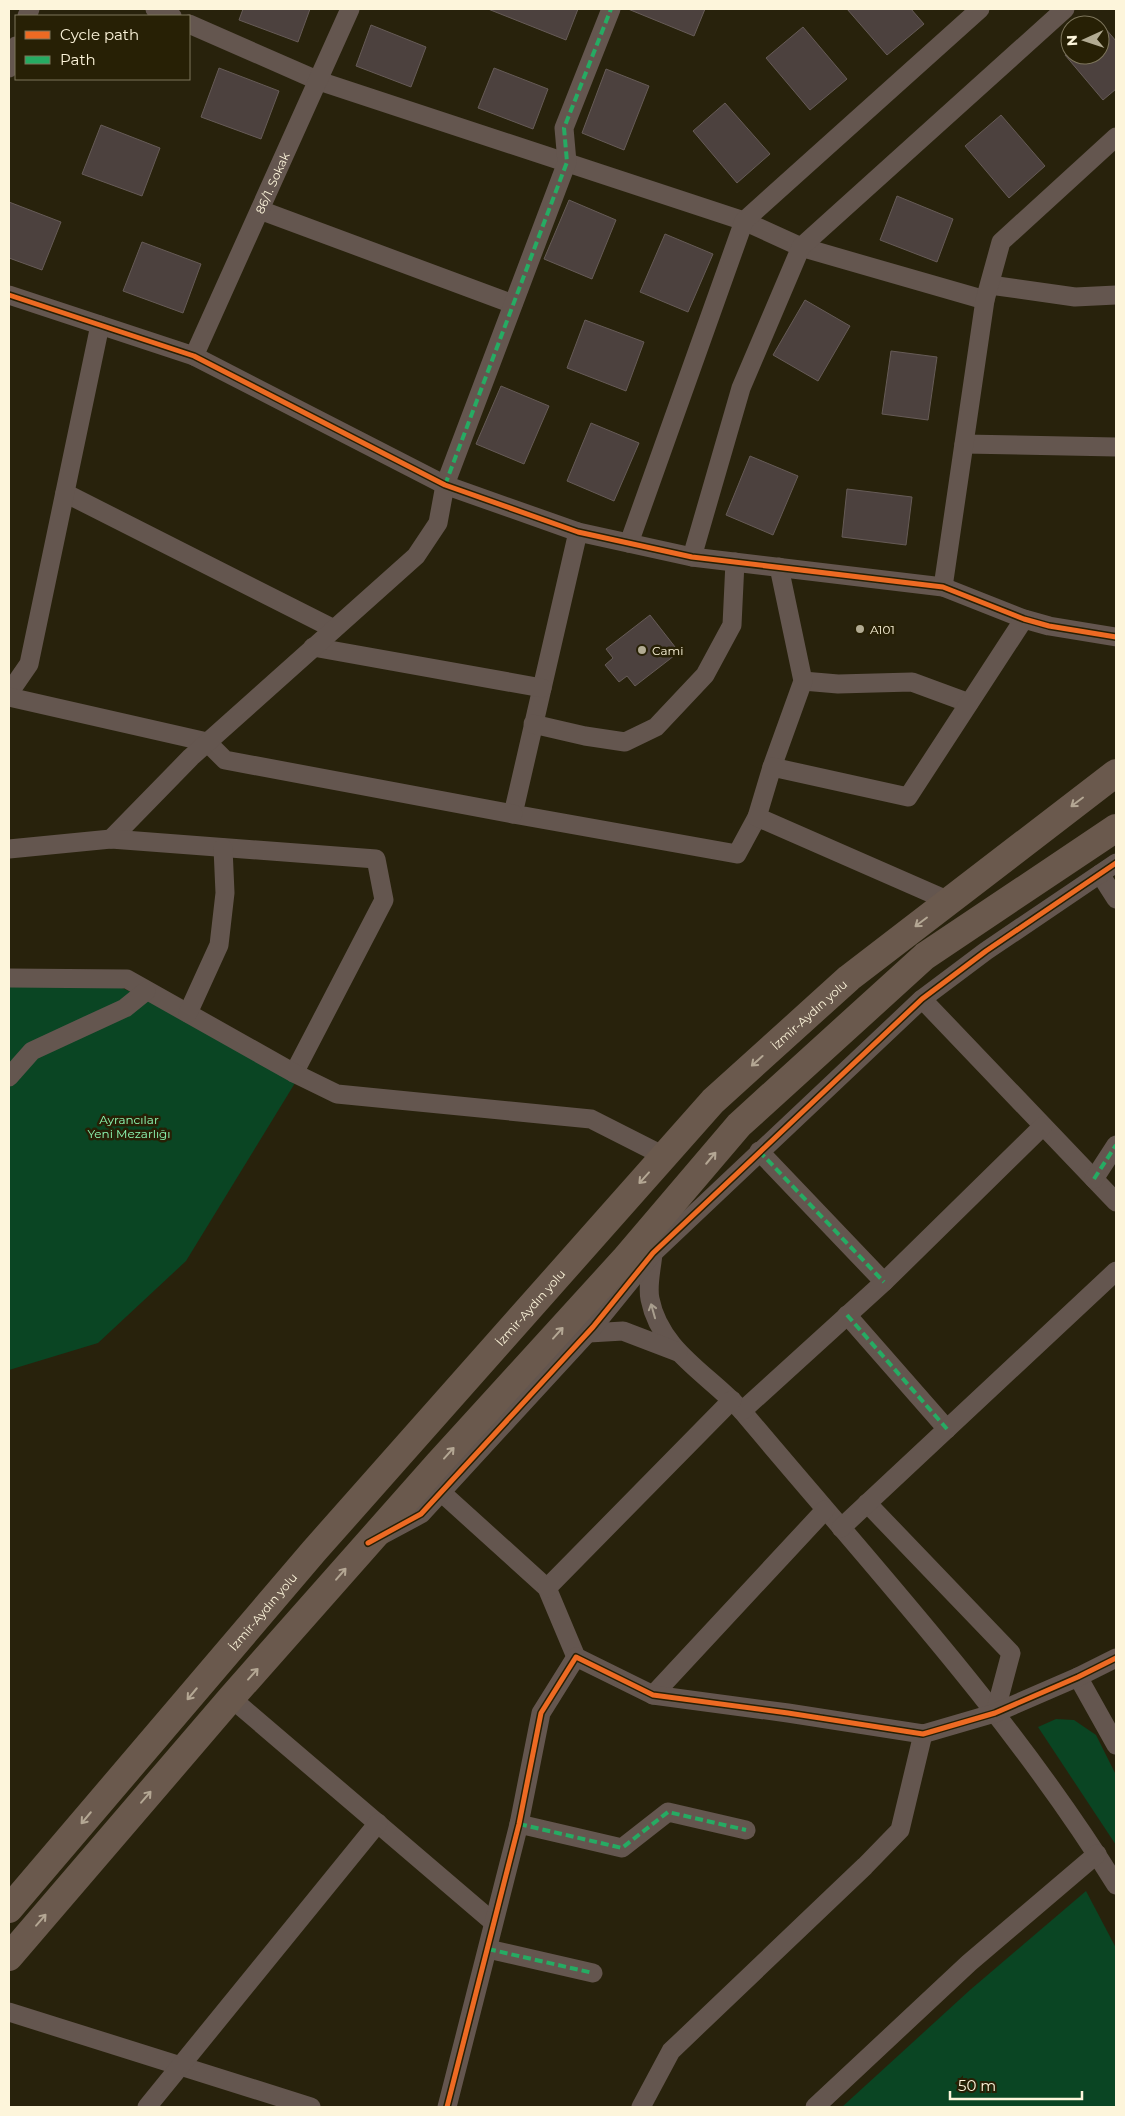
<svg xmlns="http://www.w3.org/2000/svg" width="1125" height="2116" viewBox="0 0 1125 2116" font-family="Montserrat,sans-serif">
<rect width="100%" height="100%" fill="#28220c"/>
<g fill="#0a4523">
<path d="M115,985L182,1014L295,1083L186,1261L98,1343L9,1370V987Z"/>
<path d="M1056,1719L1074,1720L1096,1735L1116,1775V1845L1038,1727Z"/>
<path d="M1086,1891L1116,1948V2107H842L970,1990Z"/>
</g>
<g fill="#4c413e" stroke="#665b57">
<path d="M243,9H310L298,42L239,20Z"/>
<path d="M488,9H578L566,40Z"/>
<path d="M628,9H705L694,36Z"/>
<path d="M847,9H911L924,24L887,55Z"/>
<path d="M1100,22L1116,41V89L1103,100L1065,55H1100Z"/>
<path d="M371,25L426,47L411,87L356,66Z"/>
<path d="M803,27L847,79L810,110L766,58Z"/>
<path d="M219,68L279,91L261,139L201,117Z"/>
<path d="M494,68L548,89L533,129L478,108Z"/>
<path d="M606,69L649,86L624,150L582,133Z"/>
<path d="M725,103L770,154L737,183L693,131Z"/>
<path d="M1001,115L1045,166L1009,198L965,146Z"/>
<path d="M101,125L160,148L142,196L82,174Z"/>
<path d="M897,196L953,219L937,262L880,240Z"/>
<path d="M569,200L616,220L592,279L544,259Z"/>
<path d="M9,202L61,222L42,270L9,258Z"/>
<path d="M665,234L713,254L688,312L640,292Z"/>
<path d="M142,242L201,264L183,313L123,291Z"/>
<path d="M805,300L850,326L818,381L773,355Z"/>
<path d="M585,320L644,342L626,391L567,368Z"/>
<path d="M891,351L937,357L928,420L882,414Z"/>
<path d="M501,386L549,406L524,464L476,444Z"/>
<path d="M591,423L639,443L614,501L567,481Z"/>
<path d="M750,456L798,476L773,535L726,515Z"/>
<path d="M847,489L912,497L906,545L842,537Z"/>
<path d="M650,615L679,652L635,686L627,676L619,682L605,665L613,658L606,649Z"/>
</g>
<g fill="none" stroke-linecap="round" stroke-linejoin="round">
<g stroke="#64564f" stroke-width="19">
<path d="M155,9L172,16"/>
<path d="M27,16L30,9"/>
<path d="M189,24L319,81L744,221L801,247L985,300"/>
<path d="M9,68L16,46"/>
<path d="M260,210L513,304"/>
<path d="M990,285L1075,297L1116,295"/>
<path d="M9,295L194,356L445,485L578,532L692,557L943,587L1024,619L1049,626L1116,637"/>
<path id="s1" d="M194,356L350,9"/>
<path d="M964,444L1116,447"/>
<path d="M65,493L334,629"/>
<path d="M578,532L513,814L737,854L757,817"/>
<path d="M629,543L744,221L980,9"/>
<path d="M692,557L741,388L801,247L1065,9"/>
<path d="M943,587L985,300L1001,242L1116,137"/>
<path d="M313,647L542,688"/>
<path d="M803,681L838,684L912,682L969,703"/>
<path d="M9,693L29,664L100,325"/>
<path d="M9,697L207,742L225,760L513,814"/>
<path d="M533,724L585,736L625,742L656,727L705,675L732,625L735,562"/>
<path d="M772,767L803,681L779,567"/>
<path d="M111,839L191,757L416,556L438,523L445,485L567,162L564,128L611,9"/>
<path d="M9,849L111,839L376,859L384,900L294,1073"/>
<path d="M1100,874L1116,899"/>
<path d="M949,901L757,817L772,767L908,797L1024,619"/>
<path d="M9,978L127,979L294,1073L337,1094L591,1119L664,1156"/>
<path d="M922,999L1116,1202"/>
<path d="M188,1013L219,945L225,893L223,848"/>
<path d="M9,1077L32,1051L125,1008L146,991"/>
<path d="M759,1151L884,1282"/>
<path d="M1094,1179L1116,1145"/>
<path d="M653,1253C652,1267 647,1285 650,1299C660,1351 710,1375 742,1411C871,1565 1010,1714 1116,1885"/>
<path d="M847,1315L947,1429"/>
<path d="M589,1333L623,1331L678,1352"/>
<path d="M742,1411L884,1282L1043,1126"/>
<path d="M441,1492L547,1588L576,1657"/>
<path d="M867,1503L1011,1653L995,1713"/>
<path d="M841,1528L1116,1271"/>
<path d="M382,1535L421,1514L593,1327L653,1253L922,999L986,951L1116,863"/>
<path d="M547,1588L732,1400"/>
<path d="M1078,1677L1116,1745"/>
<path d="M653,1695L825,1510"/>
<path d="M231,1698L493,1922"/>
<path d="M519,1824L622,1848L668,1812L746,1830"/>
<path d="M488,1949L593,1973"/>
<path d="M9,2012L311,2107"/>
<path d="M147,2107L378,1823"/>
<path d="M447,2107L519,1824L541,1713L576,1657L653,1695L788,1713L923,1734L995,1713L1078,1677L1116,1658"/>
<path d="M641,2107L671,2051L865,1866L900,1830L923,1734"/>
<path d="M815,2107L969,1963L1097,1854"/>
</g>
<g stroke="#6a594d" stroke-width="28">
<path id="s2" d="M9,1909L314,1551L713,1101L849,978L1116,773"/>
<path d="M9,1957L231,1698L438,1464L624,1260L739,1125L925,956L1116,828"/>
</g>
<g stroke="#26ab63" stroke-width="4" stroke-dasharray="8 4" stroke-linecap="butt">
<path d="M445,485L567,162L564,128L611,9"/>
<path d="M759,1151L884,1282"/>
<path d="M1094,1179L1116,1145"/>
<path d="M847,1315L947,1429"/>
<path d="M519,1824L622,1848L668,1812L746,1830"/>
<path d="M488,1949L593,1973"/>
</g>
<g stroke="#272005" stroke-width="8">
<g id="cycleway">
<path d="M9,295L194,356L445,485L578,532L692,557L943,587L1024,619L1049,626L1116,637"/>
<path d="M368,1543L421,1514L593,1327L653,1253L922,999L986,951L1116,863"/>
<path d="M447,2107L519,1824L541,1713L576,1657L653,1695L788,1713L923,1734L995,1713L1078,1677L1116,1658"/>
</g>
</g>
<use href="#cycleway" stroke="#ed6a23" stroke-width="5"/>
</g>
<defs><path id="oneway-shaft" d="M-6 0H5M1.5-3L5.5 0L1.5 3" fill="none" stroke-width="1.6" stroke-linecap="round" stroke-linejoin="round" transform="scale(1.25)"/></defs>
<g stroke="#b4a794">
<use href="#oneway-shaft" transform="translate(1077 802) rotate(143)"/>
<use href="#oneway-shaft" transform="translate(921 922) rotate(143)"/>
<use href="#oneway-shaft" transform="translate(757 1061) rotate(138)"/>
<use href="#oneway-shaft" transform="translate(711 1158) rotate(-50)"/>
<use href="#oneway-shaft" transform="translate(644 1178) rotate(132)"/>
<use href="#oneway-shaft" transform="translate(558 1333) rotate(-48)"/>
<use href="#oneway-shaft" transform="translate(449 1453) rotate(-48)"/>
<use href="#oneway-shaft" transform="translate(341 1574) rotate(-49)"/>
<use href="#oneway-shaft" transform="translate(253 1674) rotate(-48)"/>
<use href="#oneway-shaft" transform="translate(192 1694) rotate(130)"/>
<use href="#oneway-shaft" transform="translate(146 1797) rotate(-49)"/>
<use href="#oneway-shaft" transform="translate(86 1818) rotate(130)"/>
<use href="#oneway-shaft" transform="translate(41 1920) rotate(-49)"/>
</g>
<use stroke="#a99e8e" href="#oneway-shaft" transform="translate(653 1311) rotate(-106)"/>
<g fill="#b2ab93" stroke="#272005" stroke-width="2">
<circle cx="860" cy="629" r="5"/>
<circle cx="642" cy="650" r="5"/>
</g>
<g text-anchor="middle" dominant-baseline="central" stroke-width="5" stroke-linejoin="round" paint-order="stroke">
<g font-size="12" fill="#fdf5db" stroke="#272005">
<text stroke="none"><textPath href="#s1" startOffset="190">86/1. Sokak</textPath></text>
<text stroke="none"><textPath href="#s2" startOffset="1201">İzmir-Aydın yolu</textPath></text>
<text stroke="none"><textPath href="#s2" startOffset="796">İzmir-Aydın yolu</textPath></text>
<text stroke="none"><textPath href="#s2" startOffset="391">İzmir-Aydın yolu</textPath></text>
</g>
<g font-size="12" fill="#fdf5db" stroke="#272005" text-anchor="start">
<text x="870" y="629">A101</text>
<text x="652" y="650">Cami</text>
</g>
<g font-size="12" fill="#8ffcb6" stroke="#272005">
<text x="129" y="1119">Ayrancılar<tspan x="129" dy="14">Yeni Mezarlığı</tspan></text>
</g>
</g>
<rect width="1125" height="2116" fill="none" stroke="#fdf5db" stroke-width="20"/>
<rect x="15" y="15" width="175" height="65" fill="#272005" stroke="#7d755b"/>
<rect x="25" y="31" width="25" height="8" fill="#ed6a23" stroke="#7d755b"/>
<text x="60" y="40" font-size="15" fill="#fdf5db">Cycle path</text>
<rect x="25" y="56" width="25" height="8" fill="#26ab63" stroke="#7d755b"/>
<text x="60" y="65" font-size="15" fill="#fdf5db">Path</text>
<g transform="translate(1085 40) rotate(267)"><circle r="24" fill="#272005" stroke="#7d755b"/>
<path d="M0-4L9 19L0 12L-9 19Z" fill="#b2ab93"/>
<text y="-8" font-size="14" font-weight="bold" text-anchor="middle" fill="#fdf5db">N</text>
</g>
<path d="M950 2091v8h132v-8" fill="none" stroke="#fdf5db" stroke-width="2.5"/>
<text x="958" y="2091" font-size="15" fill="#fdf5db" stroke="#272005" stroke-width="4" paint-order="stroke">50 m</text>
</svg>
